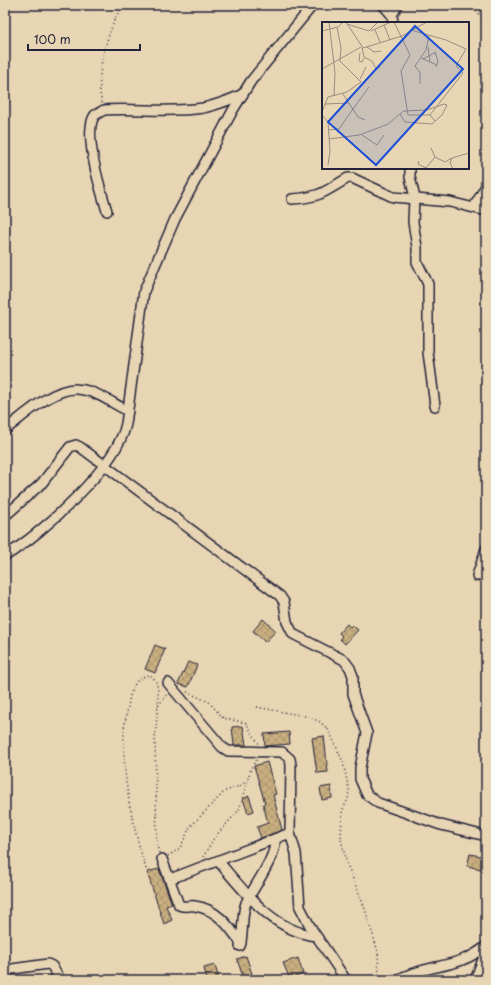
<svg xmlns="http://www.w3.org/2000/svg" width="491" height="985" viewBox="0 0 491 985" font-family="'Playpen Sans',sans-serif">
<defs>
<pattern id="building-cross-hatch" width="8" height="8" patternUnits="userSpaceOnUse"><rect width="8" height="8" fill="#c9af7f"/><path d="M0 0l8 8M0 8l8-8" fill="none" stroke="#ac966f"/></pattern>
</defs>
<rect width="100%" height="100%" fill="#e8d5b3"/>
<filter id="ink" filterUnits="userSpaceOnUse"><feTurbulence type="fractalNoise" baseFrequency=".025" numOctaves="2"/><feDisplacementMap in="SourceGraphic" scale="8" xChannelSelector="R" yChannelSelector="G"/><feConvolveMatrix kernelMatrix="1 2 1 2 8 2 1 2 1" color-interpolation-filters="sRGB"/></filter>
<g filter="url(#ink)">
<g fill="url(#building-cross-hatch)" stroke="#22223b">
<path d="M263,619L276,631L265,642L253,631Z"/>
<path d="M347,624L350,627L352,625L358,630L345,644L340,639L342,636L339,633Z"/>
<path d="M155,645L165,649L155,673L145,669Z"/>
<path d="M188,662L197,665L188,687L178,684Z"/>
<path d="M243,726L246,745H234L232,727Z"/>
<path d="M289,732L290,744L265,746L264,734Z"/>
<path d="M324,736L328,772L317,773L312,738Z"/>
<path d="M267,762L276,794L273,795L282,830L261,838L257,827L268,823L263,804L265,803L254,766Z"/>
<path d="M331,786L332,798L322,800L320,788Z"/>
<path d="M249,796L254,811L248,813L243,799Z"/>
<path d="M470,854L486,857V870L467,866Z"/>
<path d="M159,869L172,904L166,906L172,920L164,924L147,872Z"/>
<path d="M246,956L254,980H244L237,959Z"/>
<path d="M298,958L303,974L290,979L283,963Z"/>
<path d="M215,965L219,980H207L204,968Z"/>
</g>
<g fill="none" stroke-linecap="round" stroke-linejoin="round">
<g stroke="#22223b" stroke-width="12">
<g id="minor">
<path d="M383,5L392,15"/>
<path d="M393,23L392,15L398,5"/>
<path d="M410,168V177L415,198"/>
<path d="M414,198L413,222L417,247V262L428,284V352L435,406"/>
<path d="M292,199C322,197 323,192 348,178H352L393,197L450,202L486,211"/>
<path d="M474,207L486,186"/>
<path d="M107,211C101,191 82,132 95,115L104,110C137,108 170,113 203,108C217,105 230,100 243,94"/>
<path d="M5,430C22,417 54,387 77,389C95,390 112,403 128,411"/>
<path d="M5,516L42,483L70,447L76,445L80,447L280,596L284,602L287,622L293,634L344,660L350,668L353,676V694L367,733L360,768V779L367,795L378,803L441,825L486,836"/>
<path d="M5,556C42,534 117,466 126,424L144,291L175,219L233,110L251,81L313,5"/>
<path d="M477,576L486,549"/>
<path d="M168,683L222,747L228,751L282,752L290,759L291,765L290,833L296,853L300,907L311,928L346,980"/>
<path d="M162,859L179,905C184,908 189,905 195,906C217,909 229,926 241,943"/>
<path d="M219,862C245,892 273,931 316,936"/>
<path d="M170,879L290,833"/>
<path d="M240,946C244,932 241,916 246,903C254,886 277,856 275,839"/>
<path d="M5,970L48,964L52,966L60,980"/>
<path d="M397,980C426,964 460,969 486,946"/>
<path d="M475,980L486,952"/>
</g>
</g>
<g stroke="#22223b" stroke-width="1.5" stroke-dasharray="1 3" stroke-linecap="butt">
<path d="M470,5L486,21"/>
<path d="M102,103C94,73 108,31 122,5"/>
<path d="M187,692L209,702L223,718L246,723L259,744"/>
<path d="M257,707L310,717L320,722L328,729L335,744L343,762L349,790L348,799L342,811L341,839L347,864L364,906L378,952L379,980"/>
<path d="M159,853L157,844L155,739L158,706L167,694"/>
<path d="M168,856L180,848L190,827L225,791L240,786L247,781"/>
<path d="M203,857L214,838L239,810L251,768L257,759"/>
<path d="M146,869C132,824 122,778 124,731C124,723 127,715 128,707C130,693 133,677 150,675C160,682 158,694 158,706"/>
</g>
<use href="#minor" stroke="#e8d5b3" stroke-width="9"/>
</g>
</g>
<g transform="translate(322 22)">
<rect width="147" height="147" fill="#e8d5b3"/>
<path fill="none" stroke="#998d83" stroke-width="1" d="M7,0L13,51L12,74M24,0L41,26L80,14L105,0M72,0L88,33L79,49L86,93H108L113,99M25,2L47,9L56,0M62,3L68,18M15,5L19,26L18,39M53,8L58,20M89,8L124,18L144,27L134,44L141,51L108,93M0,9L16,5L21,0M49,9L69,0M45,25L52,30L59,29M106,25L108,40M40,26L42,35L50,39L54,47L58,45M113,30L116,39L114,45M38,31L37,39L40,40L42,36M99,36L115,43M101,37L114,30M0,47L39,25M38,57L44,45M98,62V50L93,44L104,28L107,14M21,72L36,95L43,98M3,82L26,81M31,87L47,65M0,90L6,75L25,70L39,60L18,39M0,93L6,100L8,129L6,143M6,108L17,107L31,87M40,113L55,123L62,113M7,117L37,113L56,106L66,102L79,91L82,89L105,88L122,82L125,83L120,93L110,102L83,100L78,92M109,126L113,135L123,140L130,136M97,139L96,142L106,147M104,146L113,135M131,147L128,141L130,136L147,131"/>
<path fill="#1d4ed8" fill-opacity="0.15" stroke="#1d4ed8" stroke-width="2" d="M93,4L141,47L54,143L6,100Z"/>
<rect width="147" height="147" fill="none" stroke="#22223b" stroke-width="2"/>
</g>
<rect width="491" height="985" fill="none" stroke="#e8d5b3" stroke-width="20"/>
<rect x="10" y="10" width="471" height="965" fill="none" stroke="#22223b" stroke-width="1.5" filter="url(#ink)"/>
<path d="M28 44v6h112v-6" fill="none" stroke="#22223b" stroke-width="2"/>
<text x="34" y="44" font-size="12" fill="#22223b" stroke="#e8d5b3" stroke-width="3" paint-order="stroke">100 m</text>
</svg>
